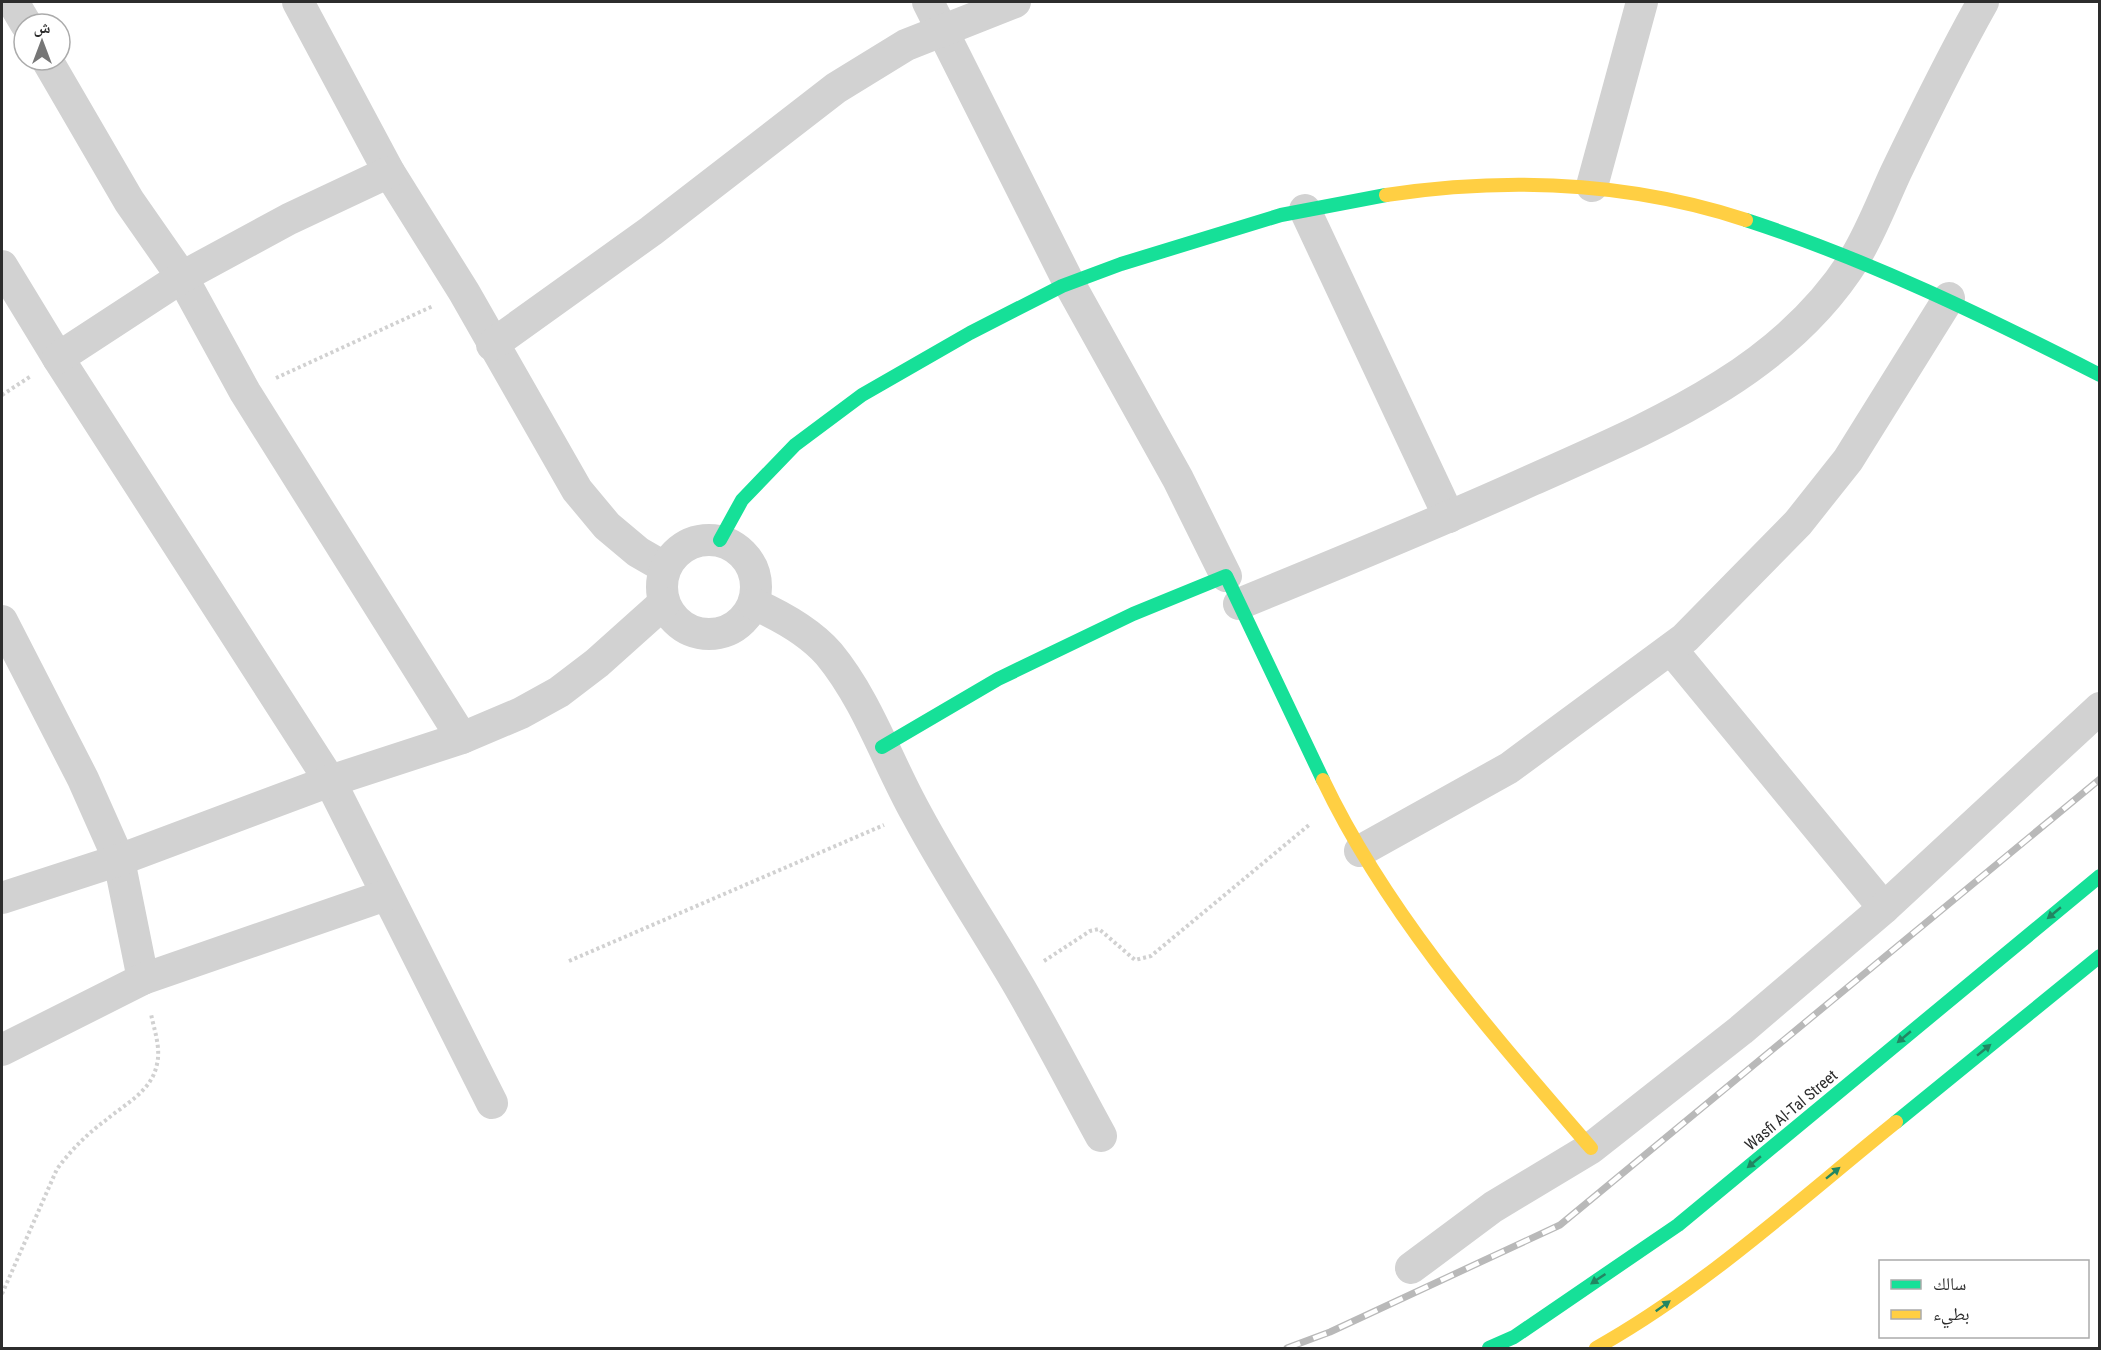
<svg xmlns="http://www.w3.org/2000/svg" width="2101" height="1350" viewBox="0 0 2101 1350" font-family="'Roboto Condensed','Noto Naskh Arabic',sans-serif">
<rect width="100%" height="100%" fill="#fff"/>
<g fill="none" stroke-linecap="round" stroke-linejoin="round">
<g stroke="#d1d1d1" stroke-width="4" stroke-dasharray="3 3" stroke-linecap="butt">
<path d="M276,378L433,306"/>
<path d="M2,395L31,376"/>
<path d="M569,961L884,825"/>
<path d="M1044,961L1090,931L1099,929L1135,960L1151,956L1309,825"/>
<path d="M2,1294L57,1169C71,1150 87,1134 106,1120C125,1104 152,1091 157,1064C161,1048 154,1029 151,1014"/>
</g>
<g stroke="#d2d2d2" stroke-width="32">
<path d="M13,2L26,24"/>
<path d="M298,2L389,172L464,292L577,490L607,526L638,552L664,567"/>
<path d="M928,2L1069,283L1178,479L1226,576"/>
<path d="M47,60L129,201L182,277L245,392L462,738"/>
<path d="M1592,186L1642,2"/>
<path d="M1305,210L1449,517"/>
<path d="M2,266L58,358L330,781L492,1103"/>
<path d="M492,345L651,231L836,88L906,45L1015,2"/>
<path d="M58,358L182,277L289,219L389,172"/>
<circle cx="709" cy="587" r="47"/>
<path d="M754,604C781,616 809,631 829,654C867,700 887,761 916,813C947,871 983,925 1016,981C1046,1032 1073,1085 1101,1136"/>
<path d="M1239,604C1337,564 1435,524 1532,480C1650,427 1783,374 1855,258C1871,232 1883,200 1896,172C1924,114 1952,57 1983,2"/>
<path d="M2,621L83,779L119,860L143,979"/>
<path d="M1671,649L1884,908"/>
<path d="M1360,851L1509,768L1685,638L1798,523L1848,460L1949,298"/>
<path d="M2,898L119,860L330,781L462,738L521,713L559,692L597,663L664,603"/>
<path d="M2,1050L143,979L386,895"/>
<path d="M1411,1268L1493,1207L1591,1148L1741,1030L1884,908L2100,708"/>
</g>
<g stroke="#16e098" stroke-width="14">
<path d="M1746,220C1869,260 1984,316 2100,375"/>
<path d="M720,540L742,500L795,445L862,395L970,333L1062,286L1121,264L1281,215L1386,195"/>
<path d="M882,747L998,679L1133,614L1226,576L1323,780"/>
<path d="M1896,1122L2100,956"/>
<path d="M1489,1348L1514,1337L1678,1225L2100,876"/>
</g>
<g stroke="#ffcf43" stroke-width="14">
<path d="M1386,195C1506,177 1630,182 1746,220"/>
<path d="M1323,780C1389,918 1492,1033 1591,1148"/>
<path d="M1596,1348C1705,1287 1799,1200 1896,1122"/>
</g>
<g stroke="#b9b9b9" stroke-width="7">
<path id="rail" d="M1287,1348L1330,1332L1560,1225L2100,779"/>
</g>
<use href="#rail" stroke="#fff" stroke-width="4.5" stroke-dasharray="14" stroke-linecap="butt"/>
</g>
<defs><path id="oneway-solid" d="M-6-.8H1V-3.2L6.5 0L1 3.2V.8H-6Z" transform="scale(1.5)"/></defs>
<g fill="#228662">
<use href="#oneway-solid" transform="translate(2054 913) rotate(140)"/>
<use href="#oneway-solid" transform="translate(1904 1037) rotate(140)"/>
<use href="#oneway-solid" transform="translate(1984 1050) rotate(-39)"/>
<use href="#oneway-solid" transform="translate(1754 1162) rotate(140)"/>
<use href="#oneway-solid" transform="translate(1833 1173) rotate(-39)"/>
<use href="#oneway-solid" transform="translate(1598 1279) rotate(146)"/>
<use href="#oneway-solid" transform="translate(1663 1306) rotate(-36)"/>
</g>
<g text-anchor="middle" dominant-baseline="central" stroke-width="6" stroke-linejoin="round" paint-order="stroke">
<g font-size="16" fill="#2d2d2d" stroke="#fff">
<text transform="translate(1791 1110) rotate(-40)">Wasfi Al-Tal Street</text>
</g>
</g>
<rect width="2101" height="1350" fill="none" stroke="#2d2d2d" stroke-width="6"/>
<rect x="1879" y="1260" width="210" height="78" fill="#ffffff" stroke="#ababab" stroke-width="1.5"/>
<rect x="1891" y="1280" width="30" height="9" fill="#16e098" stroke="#ababab" stroke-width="1.5"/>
<text x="1933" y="1290" font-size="18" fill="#2d2d2d">سالك</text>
<rect x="1891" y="1310" width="30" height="9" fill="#ffcf43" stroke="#ababab" stroke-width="1.5"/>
<text x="1933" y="1320" font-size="18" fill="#2d2d2d">بطيء</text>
<g transform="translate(42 42)"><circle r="28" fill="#ffffff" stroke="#ababab" stroke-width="1.5"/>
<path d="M0-4.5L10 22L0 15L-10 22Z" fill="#767676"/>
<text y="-9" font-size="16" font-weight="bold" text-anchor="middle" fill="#2d2d2d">ش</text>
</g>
</svg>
